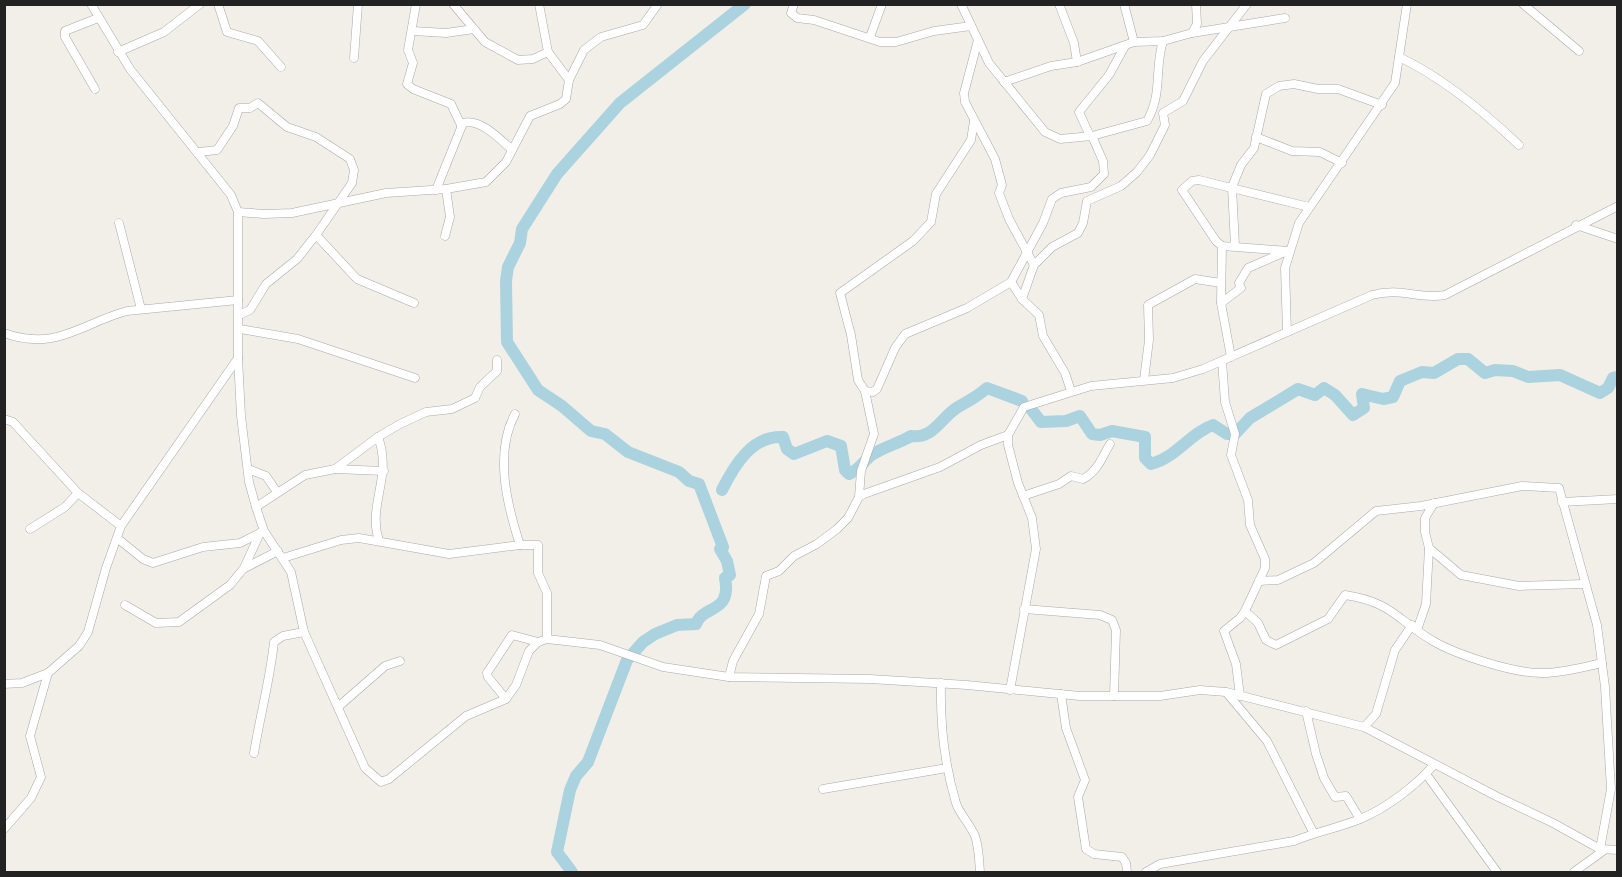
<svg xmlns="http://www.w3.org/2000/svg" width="1622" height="877" viewBox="0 0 1622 877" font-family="'Fira Sans Condensed',sans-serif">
<rect width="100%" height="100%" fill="#f2efe9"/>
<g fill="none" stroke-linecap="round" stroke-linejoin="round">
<g stroke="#aad3df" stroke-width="12">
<path d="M1031,409L1041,422L1066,421L1080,416L1092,434L1100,435L1112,431L1145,437V458L1151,464C1177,457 1189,434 1213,425L1227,434H1235L1250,418L1298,389L1315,395L1324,388L1335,395L1353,415L1364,408L1362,394L1383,399L1393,397L1400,381L1422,372L1434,373L1458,359H1468L1485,373L1495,370L1513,371L1528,377L1560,375L1600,393L1608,388L1613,378L1618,377"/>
<path d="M722,490C734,466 752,435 783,437L787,449L794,454L827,441L841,446L845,470L849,474C860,470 865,458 875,453C887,446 899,443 911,436C934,439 941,417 958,407C969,401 978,396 987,388L1022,401"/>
<path d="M572,872L557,852L570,790L576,776L588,762L627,660L643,642L655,634L677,625L696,624C704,604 732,614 725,578L730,575L727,561L720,549L723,547L699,484L689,481L679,472L628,452L605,434L591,431L562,406L538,390L507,342L506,281L508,267L520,243L522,229L557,174L620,103L745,4"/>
</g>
<g stroke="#a9a9a9" stroke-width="9">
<g id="street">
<path d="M218,4L227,32L258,41L281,67"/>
<path d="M416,4L408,50L413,63L407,84L413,89L451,104L461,125"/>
<path d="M453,4L485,42L518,60L533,59L548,52"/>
<path d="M539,4L548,52L569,80"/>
<path d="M794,4L791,13L797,18L814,20L880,42H896L934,31L971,26"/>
<path d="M961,4L989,63L1045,132L1060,139L1092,136L1147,121C1163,93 1154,70 1163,41"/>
<path d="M1059,4L1074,43L1077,62"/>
<path d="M1124,4L1134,42"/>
<path d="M1523,4L1579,51"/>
<path d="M413,31L446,33L474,29"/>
<path d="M1192,33L1285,18"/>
<path d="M870,37L882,4"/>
<path d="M978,40L964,93L965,102L995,159L1002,185L999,193L1009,219L1034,265"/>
<path d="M118,52L164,32L200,4"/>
<path d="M1399,57C1442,77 1484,112 1519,145"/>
<path d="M354,58L358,4"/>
<path d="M1004,82L1051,66L1077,62L1134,42L1163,41L1192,33L1197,24L1196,4"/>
<path d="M95,89L65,37V31L98,18"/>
<path d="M1090,136L1079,112L1109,75L1125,46"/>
<path d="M1256,137L1292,151L1320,152L1342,163"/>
<path d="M199,152L217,150L233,126L239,108H250L258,103L287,127L316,137L350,159L354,170L352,183L316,235L297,259L266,284L250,310L239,315"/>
<path d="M436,190L463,123C480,118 500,139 512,150"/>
<path d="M238,212L264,214L292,213L386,193L446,189L486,182L506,162L530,116L560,104L566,99L569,80L584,50L601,37L643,25L658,4"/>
<path d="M119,223L141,309"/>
<path d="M1576,225L1618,239"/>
<path d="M316,235L357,279L414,303"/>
<path d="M445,236L450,217L446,189"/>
<path d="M1222,246L1221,303L1231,357"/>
<path d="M1235,246L1232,187L1241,165L1254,148L1266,94L1279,86L1294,84L1318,89H1338L1382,105"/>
<path d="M1288,251L1222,246L1216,241L1182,190L1192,181L1199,180L1309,207"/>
<path d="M1011,282L1022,299L1039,315L1043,336L1065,373L1071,391"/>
<path d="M1022,299L1034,265L1052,247L1078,233L1083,223L1087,201L1121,186L1137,172L1150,155L1165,125L1163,113L1183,101L1203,61L1247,4"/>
<path d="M1221,303L1241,288L1239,283L1248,268L1287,251"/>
<path d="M240,329L298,339L415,378"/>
<path d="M1287,332L1285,268L1299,223L1395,83L1407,4"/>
<path d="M4,333C56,352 82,323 127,311L238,300"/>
<path d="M238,358L241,416L249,482L256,507L264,531L291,572L304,632L365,768L381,782L389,779L466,716L506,699L516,685L529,651L538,642L547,639L600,645L663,667L729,677L870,679L967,685L1080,696H1160L1200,690L1226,692L1364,727L1496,796L1553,823L1600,849L1618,850"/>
<path d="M1222,361L1225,402L1235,434L1231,455L1248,500L1250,525L1265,559V568L1245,611L1240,618L1224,631L1236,664L1240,696"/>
<path d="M1144,380L1149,340L1148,305L1195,279L1221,283"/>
<path d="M865,391L873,392L877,389L895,348L905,334L967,308L1011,282L1043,223L1052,199L1061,193L1091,187L1104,174L1103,161L1092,136"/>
<path d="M515,414C494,453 507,505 520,545"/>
<path d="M4,419L13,422L78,493L121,526"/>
<path d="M378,437C393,477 367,504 379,541"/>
<path d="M248,469L266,476L277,492"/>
<path d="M335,469L384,471"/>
<path d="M1023,496L1059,484L1071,476L1083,479C1098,471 1102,457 1110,444"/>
<path d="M859,497L861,471L874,434L865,391L858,380L851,335L840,293L913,241L931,222L936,194L971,140L974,121"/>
<path d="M1562,502L1618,499"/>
<path d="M256,507L305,475L335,469L378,437L400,424L426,412L452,409L475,398L480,387L497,371V360"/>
<path d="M30,529L65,507L78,493"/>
<path d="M117,538L143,559L153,563L203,547L240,543L260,533"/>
<path d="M1429,548L1461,575L1519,586L1584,584"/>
<path d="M283,558L341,540L359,538L449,554L520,545H538V573L547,593V639"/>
<path d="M245,568L278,551"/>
<path d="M1259,581L1278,580L1314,563L1376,511L1421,506L1522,486L1559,488L1597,625L1605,687L1611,789L1600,849"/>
<path d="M125,605L156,623L179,622L230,585L244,568L260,533"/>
<path d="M1024,609L1100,615L1112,620L1116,630L1114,696"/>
<path d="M1245,611L1258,623L1266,640L1276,645L1328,619L1345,595C1392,602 1397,620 1433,641C1457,655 1516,674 1543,673C1562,673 1583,667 1602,663"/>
<path d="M1417,630L1426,604L1429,548L1425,532V518L1434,503"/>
<path d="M729,677L733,661L759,614L766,576L779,571L794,556L817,544L837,529L848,518L859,497L864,494L940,467L981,445L1008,435"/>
<path d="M941,683C940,725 944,763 956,803C960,815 970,824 975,836C979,847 979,860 980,872"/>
<path d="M4,684L22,683L48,673L79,646L88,632L106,568L121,526L238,358V212L231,195L130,69L91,4"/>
<path d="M1010,690L1036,549L1032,518L1018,483L1008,445V435L1024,407L1091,386L1173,378L1203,369L1372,295C1403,287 1418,300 1445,295L1618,206"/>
<path d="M1226,692L1267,741L1313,832"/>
<path d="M1061,694L1066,728L1085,780L1078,797L1086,849L1094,854L1122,857L1126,863L1127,872"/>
<path d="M506,699L488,677L487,673L512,635L538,642"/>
<path d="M338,707L385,666L400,661"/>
<path d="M1306,711L1316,754L1324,778L1335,797L1346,796L1360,819"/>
<path d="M1364,727L1376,714L1395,650L1412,625"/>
<path d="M254,753C260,716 270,680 274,642L283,636L304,632"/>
<path d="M1426,774L1497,872"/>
<path d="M823,789L947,768"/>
<path d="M4,829L31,798L41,777L30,736L48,673"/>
<path d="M1146,872L1160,864L1294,841C1316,832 1338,828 1360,819C1387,808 1415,786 1434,765"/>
<path d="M1574,872L1603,851"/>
</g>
</g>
<use href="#street" stroke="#fff" stroke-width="8"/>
</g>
<rect width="1622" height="877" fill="none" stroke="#222222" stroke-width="12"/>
</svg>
